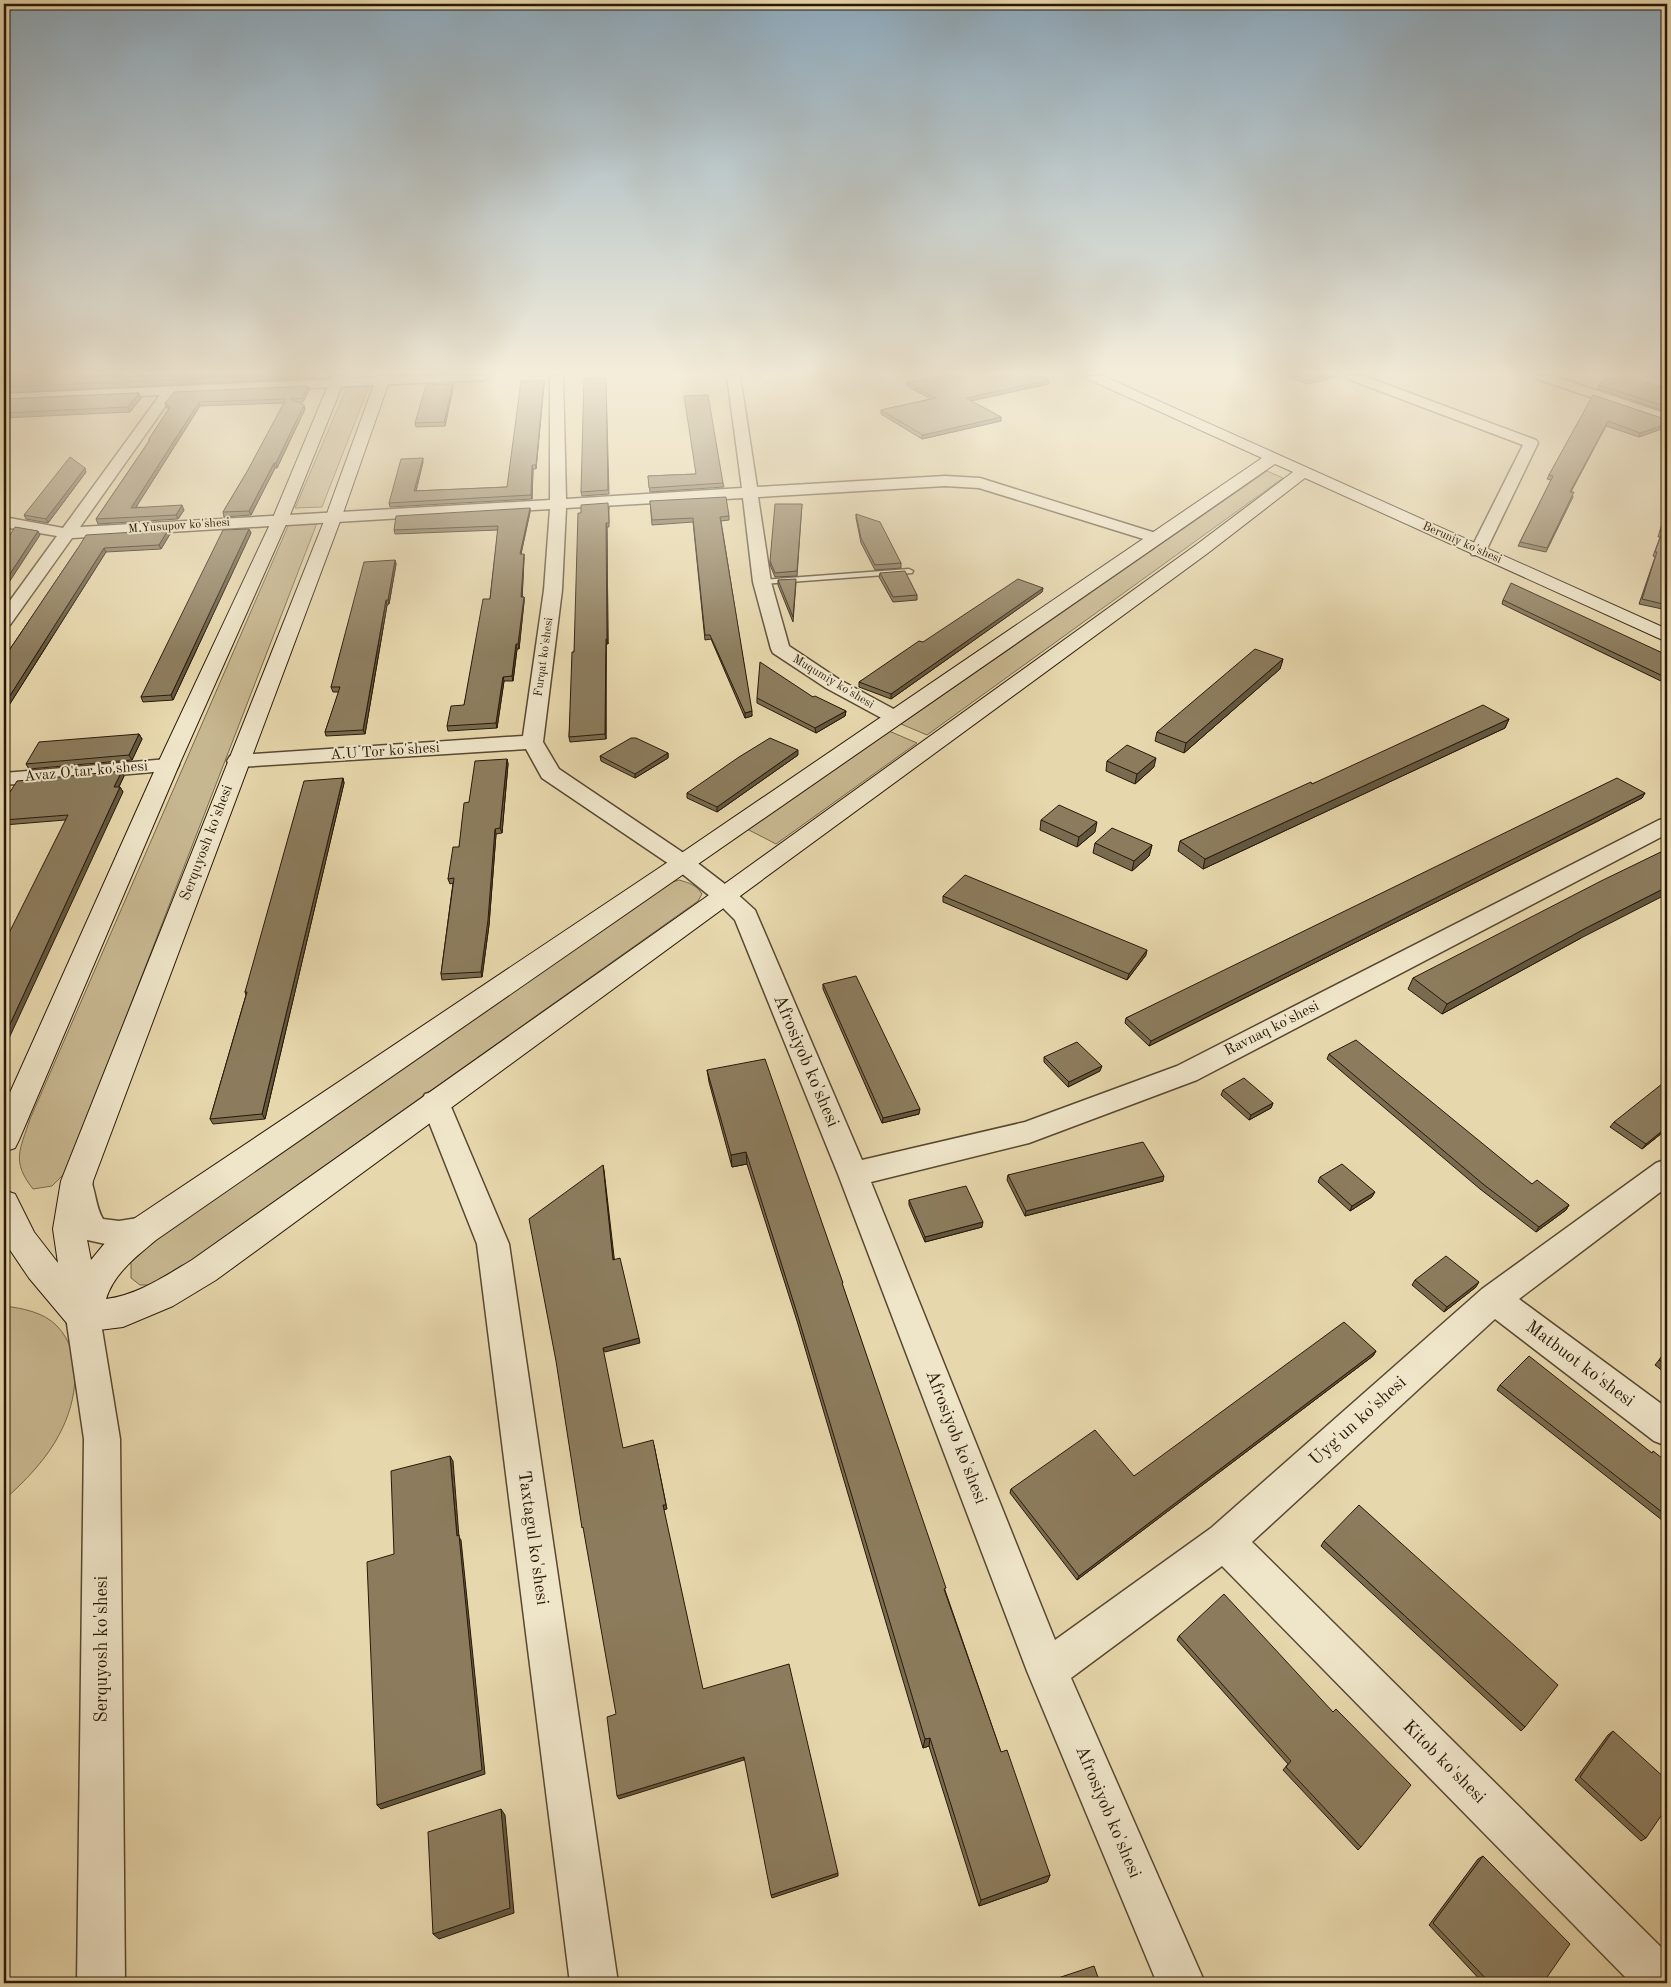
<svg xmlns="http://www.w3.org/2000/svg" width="1671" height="1987" viewBox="0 0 1671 1987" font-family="'Old Standard TT',serif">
<rect width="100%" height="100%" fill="#e7d7ac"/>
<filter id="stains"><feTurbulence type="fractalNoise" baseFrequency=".004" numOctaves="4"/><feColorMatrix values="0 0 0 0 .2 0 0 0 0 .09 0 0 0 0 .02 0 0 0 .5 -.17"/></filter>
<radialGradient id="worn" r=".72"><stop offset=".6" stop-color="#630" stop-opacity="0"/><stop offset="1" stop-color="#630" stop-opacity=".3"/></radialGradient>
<g fill="#c7b790" stroke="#78684c">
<path d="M369,386L322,507L295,508L347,387Z"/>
<path d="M1267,471L1283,478L927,735L901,724Z"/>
<path d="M317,523L66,1172L52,1186L33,1189C11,1161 20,1150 30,1119L289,524Z"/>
<path d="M889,731L917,743L776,844L747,829Z"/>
<path d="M679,880C690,883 696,885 702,894L698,901L165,1279L151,1285H140L131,1278V1261L138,1252L669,883Z"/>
<path d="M4,1306C21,1308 44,1312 57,1326C84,1354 77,1401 60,1433C47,1459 25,1481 4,1500Z"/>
</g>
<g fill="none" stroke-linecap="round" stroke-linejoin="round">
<g stroke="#584831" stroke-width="3">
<path id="lane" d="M909,569L913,571L912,573L762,584L758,582L762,580Z"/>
</g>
<g stroke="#584831" stroke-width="3">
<g id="street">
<path d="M408,376H491L484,380L174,394L80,527L550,500V376H563L566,499L742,488L727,376H740L757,487L945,476L980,478L1162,535L1164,538L1162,541H1150L979,488L945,486L758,497L771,582L789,646L840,680L901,713L904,717L901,721L894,723L887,721L826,688L773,653L771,649L753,582L743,498L566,508L562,590L543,742L559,769L691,858L734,891L755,910L862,1160L1025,1122L1177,1066L1659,820L1667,818V834L1197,1080L1029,1143L871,1182L1055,1640L1211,1528L1482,1289L1656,1163L1667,1159V1187L1519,1299L1667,1408V1446L1654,1441L1495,1319L1252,1542L1667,1953V1983H1631L1222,1566L1071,1678L1205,1983H1157L1027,1671L838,1174L735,920L716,901L675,868L542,778L526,749L238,767L230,766L227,761L230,756L238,755L523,736L544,590L550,509L72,538L10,625L4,626V609L57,536L4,527V517L63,528L160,395L4,402V394Z"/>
<path d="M1347,376H1364L1536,440L1538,443L1484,555H1472L1470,551L1523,445L1348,379Z"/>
<path d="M1535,376H1553L1667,414V423L1537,379Z"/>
<path d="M168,759L176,760L179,765L176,770L4,785V773Z"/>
<path d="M435,1091L445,1094L449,1102L509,1244L618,1983H570L477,1244L421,1102L425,1094Z"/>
<path d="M78,1173L89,1176C96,1190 95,1206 103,1219L119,1221L144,1217L155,1221L160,1230L155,1239L119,1247L83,1239C72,1222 57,1196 67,1176Z"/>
<path d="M83,1302L95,1307L100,1317L120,1439L125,1983H77L84,1439L66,1317L71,1307Z"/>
</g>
</g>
<g stroke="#291908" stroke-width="2">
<g id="secondary">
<path d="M332,376H346L288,520L179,765L19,1140L15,1148L4,1152V1106L157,765L272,520Z"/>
<path d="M377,376H391L342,516L93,1181L85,1229L91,1260L105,1243L132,1220L674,858L1262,458L1088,379L1086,376H1103L1667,629V642L1305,478L1208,553L216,1280L173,1306L123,1327L83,1332L71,1328L29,1278L4,1241V1190L15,1194L34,1232L58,1263L53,1229L61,1181L326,516ZM1275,464L1293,472L1196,545L716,890L192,1260C165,1276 138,1295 106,1299C114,1273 136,1257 156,1240Z"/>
</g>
</g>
<use href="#lane" fill="#efe5c9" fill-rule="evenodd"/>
<use href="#street" fill="#efe5c9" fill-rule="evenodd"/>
<use href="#secondary" fill="#efe5c9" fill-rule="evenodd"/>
</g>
<g fill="#786b50" stroke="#291908">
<path d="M4,376H316L315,378L4,393Z"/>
<path d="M1286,376H1339L1307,384Z"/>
<path d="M1049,380L1048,384L971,401L1001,417V421L922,439L881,414V410L931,399L907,386V382Z"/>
<path d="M606,382L609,494L582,496L581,492Z"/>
<path d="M544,384L536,469H533L532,499L390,507L389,503L423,462L416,491L507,487Z"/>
<path d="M1599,385L1667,389V412L1598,389Z"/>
<path d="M308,386L309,390L303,402H299L304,405L305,409L277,468H275L251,515L224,517L223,512L248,470L284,403L200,406L136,507L184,510L178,519L98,524L96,519L149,441V439L169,409L167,408L165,403Z"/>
<path d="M453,388L445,426L416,427L415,423Z"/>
<path d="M139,393L141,398L130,412L4,418V399Z"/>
<path d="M1593,395L1667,420V427L1639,437L1606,426L1571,492L1573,497L1546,552L1518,546L1551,480L1547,479L1549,475Z"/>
<path d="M86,472L48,523L26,519L24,515Z"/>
<path d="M696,474L723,483L724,487L650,492L648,476Z"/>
<path d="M650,501L729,516V520L721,521L752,716L745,718L711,639L705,640L693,522L652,525Z"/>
<path d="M802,504L797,576L775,577L770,565V561Z"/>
<path d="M609,507V527H607L608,644H606V739L570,742L569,737L574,652Z"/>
<path d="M1667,507V610L1639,604L1655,557L1653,556L1660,537H1658Z"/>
<path d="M530,512L521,554L524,558L522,597H524V602L519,649H517L513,681H504L497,728L448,731L447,726L464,705L490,599L498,530L395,534L394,530Z"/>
<path d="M856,514L901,563V568L875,570L861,543L856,518Z"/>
<path d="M249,529L251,533L173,700L143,702L141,697Z"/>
<path d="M170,534L161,549L106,552L6,710H4V658L78,548Z"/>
<path d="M395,560L396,564L389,604L387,605L365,734L326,736L325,732L339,692H333L331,687Z"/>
<path d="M880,573L917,595V600L893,602L879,577Z"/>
<path d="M778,580L796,583L793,622L778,585Z"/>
<path d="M1043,588L1042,592L891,699L859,687V682Z"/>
<path d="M1503,600L1667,655V684L1502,604Z"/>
<path d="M1283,659L1280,669L1184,753L1155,741L1157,732Z"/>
<path d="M813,697L846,711L845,716L816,733L757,703V698Z"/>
<path d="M1509,719L1505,728L1203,869L1178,851L1180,841L1312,784Z"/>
<path d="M139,734L142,739L132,760L29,769L26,764Z"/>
<path d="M668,753V758L635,778L601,761L600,756Z"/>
<path d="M1667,754V762L1663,760L1666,755Z"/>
<path d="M798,755L717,812L687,798V793Z"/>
<path d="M507,759L508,764L502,833L496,834L489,925L482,977L442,980L441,974L453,883L450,884L448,879L459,847L469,802Z"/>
<path d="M1107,761L1154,767L1135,784L1106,771Z"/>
<path d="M124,776L119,787H120L123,792L65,820L4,825V792Z"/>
<path d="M343,778L344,783L265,1119L213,1124L210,1119L246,995L245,992Z"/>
<path d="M1645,793L1642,798L1596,822L1149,1046L1125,1023L1126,1018Z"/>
<path d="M1041,820L1095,832L1077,847L1040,830Z"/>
<path d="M1095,843L1152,845L1149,856L1132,871L1093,853Z"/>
<path d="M943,896L1146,955L1127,980L943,902Z"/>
<path d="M1581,938L1442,1014L1408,989L1413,978Z"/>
<path d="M823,984L919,1114L882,1123L823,989Z"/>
<path d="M1329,1054L1532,1184L1569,1205L1566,1210L1536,1232L1480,1189L1327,1059Z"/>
<path d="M1044,1057L1100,1071L1068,1087L1044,1062Z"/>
<path d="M707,1070L843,1287L946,1593L1001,1752L1050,1875L1047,1882L979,1906L929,1746L923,1748L797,1321L747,1164L732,1167L709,1082Z"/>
<path d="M1223,1090L1273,1103L1271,1108L1249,1120L1221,1095Z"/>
<path d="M1614,1122L1667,1129L1642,1149L1610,1127Z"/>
<path d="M1008,1175L1163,1181L1025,1216L1007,1180Z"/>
<path d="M1320,1177L1372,1197L1350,1211L1318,1182Z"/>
<path d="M909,1200L982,1227L925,1242L909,1205Z"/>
<path d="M1415,1280L1476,1287L1444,1312L1412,1285Z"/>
<path d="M1667,1350V1374L1655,1365Z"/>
<path d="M1376,1351L1373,1356L1077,1580L1010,1493L1011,1489L1134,1476Z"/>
<path d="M1500,1385L1652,1453L1667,1462V1524L1497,1390Z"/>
<path d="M1324,1541L1525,1727L1521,1731L1321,1546Z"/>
<path d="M1179,1636L1333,1712L1361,1847L1358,1850L1283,1770L1288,1764L1177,1640Z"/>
<path d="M1613,1731L1646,1838L1641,1841L1575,1780L1608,1735Z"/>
<path d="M1483,1856L1543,1983H1483L1429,1925L1478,1859Z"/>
</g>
<g fill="#625741" stroke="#291908">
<path d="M1325,376H1339L1307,384L1308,380Z"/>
<path d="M544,380V384L536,469V465Z"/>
<path d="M1049,380L1048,384L965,402L966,398Z"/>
<path d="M453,384V388L445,426L444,422Z"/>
<path d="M308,386L309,390L303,402L302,398Z"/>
<path d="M139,393L141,398L130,412L128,407Z"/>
<path d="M199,402L200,406L133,512L131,508Z"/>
<path d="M304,405L305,409L277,468L276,463Z"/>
<path d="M1001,417V421L922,439L923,435Z"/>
<path d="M1667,424V427L1639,437L1640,433Z"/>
<path d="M423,458V462L415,495L414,491Z"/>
<path d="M274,463L275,468L251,515L249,511Z"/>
<path d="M532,465L533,469L532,499L531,495Z"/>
<path d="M85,468L86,472L48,523L46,519Z"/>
<path d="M6,484L9,490L4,491V485Z"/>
<path d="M182,505L184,510L178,519L176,515Z"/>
<path d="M530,508V512L520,558V554Z"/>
<path d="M606,523L607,527L608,644L607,639Z"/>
<path d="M249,529L251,533L173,700L171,695Z"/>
<path d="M168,530L170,534L161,549L159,545Z"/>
<path d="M38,531L40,535L4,590V583Z"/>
<path d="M104,548L106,552L6,710L4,705Z"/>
<path d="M524,554V558L522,602L521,597Z"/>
<path d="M395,560L396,564L389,604L388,600Z"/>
<path d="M1043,588L1042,592L891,699V694Z"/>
<path d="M524,597V602L519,649L518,644Z"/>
<path d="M386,600L387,605L365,734L363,730Z"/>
<path d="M606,639V739L605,734Z"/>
<path d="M516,644L517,649L513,681L512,676Z"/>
<path d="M1283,659L1280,669L1184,753L1186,743Z"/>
<path d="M503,677L504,681L497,728L496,723Z"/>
<path d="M752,711V716L745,718V713Z"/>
<path d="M846,711L845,716L816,733L815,728Z"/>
<path d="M1509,719L1505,728L1203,869L1205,859Z"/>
<path d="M139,734L142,739L132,760L129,755Z"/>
<path d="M798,750V755L717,812V807Z"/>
<path d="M668,753V758L635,778V774Z"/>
<path d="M1156,758L1154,767L1135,784L1137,774Z"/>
<path d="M507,759L508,764L502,833L500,828Z"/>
<path d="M122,771L124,776L116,792L114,787Z"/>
<path d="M343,778L344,783L265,1119L262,1114Z"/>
<path d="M120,787L123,792L4,1049V1037Z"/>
<path d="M1645,793L1642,798L1596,822L1149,1046L1151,1041Z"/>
<path d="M1097,822L1095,832L1077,847L1079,837Z"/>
<path d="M495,829L496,834L489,925L482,977L481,972Z"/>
<path d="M1152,845L1149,856L1132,871L1134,861Z"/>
<path d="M1667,887V894L1581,938L1442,1014L1447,1004L1586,928Z"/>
<path d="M1147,950L1146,955L1127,980L1129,974Z"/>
<path d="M1102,1066L1100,1071L1068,1087L1069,1082Z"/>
<path d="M1273,1103L1271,1108L1249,1120L1251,1115Z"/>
<path d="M920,1109L919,1114L882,1123L883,1118Z"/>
<path d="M1667,1127V1129L1642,1149L1646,1144Z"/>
<path d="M746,1152L747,1164L732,1167L731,1155Z"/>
<path d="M603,1165L604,1170L615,1265L613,1260Z"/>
<path d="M1164,1176L1163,1181L1025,1216L1026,1211Z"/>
<path d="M1375,1192L1372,1197L1350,1211L1352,1206Z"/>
<path d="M1569,1205L1566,1210L1536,1232L1539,1227Z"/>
<path d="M983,1222L982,1227L925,1242V1237Z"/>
<path d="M1479,1282L1476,1287L1444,1312L1447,1307Z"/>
<path d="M639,1338L640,1343L605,1352L603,1348Z"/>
<path d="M1376,1351L1373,1356L1077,1580L1079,1576Z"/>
<path d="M654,1445L667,1509L663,1510Z"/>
<path d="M450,1456L453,1461L459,1537L461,1540L485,1774L381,1809L377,1805L457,1536Z"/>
<path d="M930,1738L929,1746L923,1748L925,1739Z"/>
<path d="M744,1757V1760L619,1799L617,1796Z"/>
<path d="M501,1809L505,1815L514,1913L439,1939L433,1934Z"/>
<path d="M838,1873V1876L772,1898L771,1895Z"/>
<path d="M1050,1875L1047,1882L979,1906L981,1900Z"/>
</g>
<g fill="#8c7c5d" stroke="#291908">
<path d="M4,376H263L4,387Z"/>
<path d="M939,376H1039L1049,380L966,398L1001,417L923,435L881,410L936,398L907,382Z"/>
<path d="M1297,376H1325L1308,380Z"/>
<path d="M1621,376H1626L1667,389V407L1599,385L1602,381Z"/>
<path d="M584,378H606L608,490L581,492Z"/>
<path d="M544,380L536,465H532L531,495L389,503L401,459L423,458L414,491L507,487L521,381Z"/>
<path d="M453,384L444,422L415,423L426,385Z"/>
<path d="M308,386L302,398L291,399L304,405L276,463H274L249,511L223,512L248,470L286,399L199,402L131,508L182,505L176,515L96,519L150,440L149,439L170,407L165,403L174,392Z"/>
<path d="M139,393L128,407L4,413V399Z"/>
<path d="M708,395L723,483L649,488L648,476L696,474L684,396Z"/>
<path d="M1593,395L1667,420V424L1640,433L1608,421L1570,492H1574L1547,548L1520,542L1553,476L1549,475Z"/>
<path d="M70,457L85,468L46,519L24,515Z"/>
<path d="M726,497L729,516L720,517L752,711L745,713L710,635H705L693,518L652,520L650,501Z"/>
<path d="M608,503L609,523H606L607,639H606L605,734L569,737L572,652H574L578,513H581V505Z"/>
<path d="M775,504H802L797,571L775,573L770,561Z"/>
<path d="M530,508L520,554H524L521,597H524L518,644H516L512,676L503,677L496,723L447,726L451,706L464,705L483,599H490L498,526L394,530L396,516Z"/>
<path d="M1667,509V605L1642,599L1657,552H1655L1662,533L1660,532Z"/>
<path d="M856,514L880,522L901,563L875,565L861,538Z"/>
<path d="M15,527L38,531L4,583V544Z"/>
<path d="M249,529L171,695L141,697L223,530Z"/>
<path d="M168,530L159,545L104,548L4,705V658L78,548L86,535Z"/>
<path d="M395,560L388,600H386L363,730L325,732L340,687H331L364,562Z"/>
<path d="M905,571L917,595L893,597L880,573Z"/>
<path d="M796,579L793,617L778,580Z"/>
<path d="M1018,579L1043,588L891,694L859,682L919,641L923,642Z"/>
<path d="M1511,583L1667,655V678L1503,600Z"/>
<path d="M1255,649L1283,659L1186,743L1157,732Z"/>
<path d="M760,662L813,697L815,696L846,711L815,728L757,698Z"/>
<path d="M1483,705L1509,719L1205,859L1180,841L1311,782L1312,784Z"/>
<path d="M139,734L129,755L26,764L39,742Z"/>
<path d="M631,738H636L668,753L635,774L600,756Z"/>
<path d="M770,738L798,750L717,807L687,793L739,757Z"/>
<path d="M1127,745L1156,758L1137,774L1107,761Z"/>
<path d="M507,759L500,828L495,829L488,920L481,972L441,974L454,878L448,879L453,847H459L464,803L469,802L475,761Z"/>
<path d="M122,771L114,787H120L4,1037V943L68,815L4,820V792H10L17,781Z"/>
<path d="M343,778L262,1114L210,1119L247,992H245L304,781Z"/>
<path d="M1617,778L1645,793L1151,1041L1126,1018Z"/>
<path d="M1059,805L1097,822L1079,837L1041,820Z"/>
<path d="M1112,828L1152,845L1134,861L1095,843Z"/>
<path d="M1667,849V887L1586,928L1447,1004L1413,978L1601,881Z"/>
<path d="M965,875L1147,950L1129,974L943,896Z"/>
<path d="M856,976L920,1109L883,1118L823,984Z"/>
<path d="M1356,1040L1532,1184L1537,1180L1569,1205L1539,1227L1483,1184L1329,1054Z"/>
<path d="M1077,1042L1102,1066L1069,1082L1044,1057Z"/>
<path d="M765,1059L843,1283H842L946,1588L944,1589L1001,1752L1007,1750L1050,1875L981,1900L930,1738L925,1739L796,1310L746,1152L731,1155L707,1070Z"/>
<path d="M1244,1078L1273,1103L1251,1115L1223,1090Z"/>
<path d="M1667,1080V1127L1646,1144L1614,1122Z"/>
<path d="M1143,1142L1164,1176L1026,1211L1008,1175Z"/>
<path d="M1342,1164L1375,1192L1352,1206L1320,1177Z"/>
<path d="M603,1165L613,1260L620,1258L639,1338L603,1348L623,1448L653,1440L666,1505H663L703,1689L789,1664L838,1873L771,1895L744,1757L617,1796L607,1717L616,1714L583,1527L582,1528L556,1361L529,1219Z"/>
<path d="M966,1186L983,1222L925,1237L909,1200Z"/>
<path d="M1446,1256L1479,1282L1447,1307L1415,1280Z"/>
<path d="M1344,1322L1376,1351L1079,1576L1011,1489L1095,1430L1134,1476Z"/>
<path d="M1667,1350V1366L1659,1360Z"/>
<path d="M1529,1356L1652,1453L1653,1451L1667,1462V1516L1500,1385Z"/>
<path d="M450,1456L457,1536L459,1535L482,1770L377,1805L367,1562L394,1554L391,1471Z"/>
<path d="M1359,1505L1558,1685L1525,1727L1324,1541Z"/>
<path d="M1224,1594L1333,1712L1336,1709L1411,1785L1361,1847L1286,1767L1291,1761L1179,1636Z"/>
<path d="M1613,1731L1667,1780V1807L1646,1838L1580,1777Z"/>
<path d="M501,1809L510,1908L433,1934L428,1832Z"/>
<path d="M1483,1856L1570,1944L1543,1983H1490L1433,1923Z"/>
<path d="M1094,1966L1100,1983H1043Z"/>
</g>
<linearGradient id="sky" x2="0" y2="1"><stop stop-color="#8da8ba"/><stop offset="0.57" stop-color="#f4edda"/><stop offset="1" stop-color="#f4edda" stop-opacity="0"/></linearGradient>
<rect width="1671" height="654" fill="url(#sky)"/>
<g text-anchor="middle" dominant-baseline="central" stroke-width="4" stroke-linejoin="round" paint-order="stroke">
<g font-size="12" fill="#291908" stroke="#efe5c9">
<text transform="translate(179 526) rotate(-4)">M.Yusupov ko'shesi</text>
<text transform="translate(1462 543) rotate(24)">Beruniy ko'shesi</text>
<text transform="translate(544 657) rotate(-82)">Furqat ko'shesi</text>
<text transform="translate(833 682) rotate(31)">Muqumiy ko'shesi</text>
</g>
<g font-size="15" fill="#291908" stroke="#efe5c9">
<text transform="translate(385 752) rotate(-4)">A.U Tor ko'shesi</text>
<text transform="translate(86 772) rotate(-5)">Avaz O'tar ko'shesi</text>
<text transform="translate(207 843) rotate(-69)">Serquyosh ko'shesi</text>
<text transform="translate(1272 1029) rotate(-27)">Ravnaq ko'shesi</text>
</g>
<g font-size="18" fill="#291908" stroke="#efe5c9">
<text transform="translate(806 1061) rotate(67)">Afrosiyob ko'shesi</text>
<text transform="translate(1580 1364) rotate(37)">Matbuot ko'shesi</text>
<text transform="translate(1358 1421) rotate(-42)">Uyg'un ko'shesi</text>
<text transform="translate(956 1437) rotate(69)">Afrosiyob ko'shesi</text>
<text transform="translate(533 1538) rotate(82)">Taxtagul ko'shesi</text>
<text transform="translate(102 1649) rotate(-90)">Serquyosh ko'shesi</text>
<text transform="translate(1444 1762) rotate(45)">Kitob ko'shesi</text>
<text transform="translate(1108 1812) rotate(67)">Afrosiyob ko'shesi</text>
</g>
</g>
<rect width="1671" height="1987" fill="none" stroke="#e7d7ac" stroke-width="20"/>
<rect x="5" y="5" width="1661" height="1977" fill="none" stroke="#291908" stroke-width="2.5"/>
<rect x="10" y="10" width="1651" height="1967" fill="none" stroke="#291908"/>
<rect width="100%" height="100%" filter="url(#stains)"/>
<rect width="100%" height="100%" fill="url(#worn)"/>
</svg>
